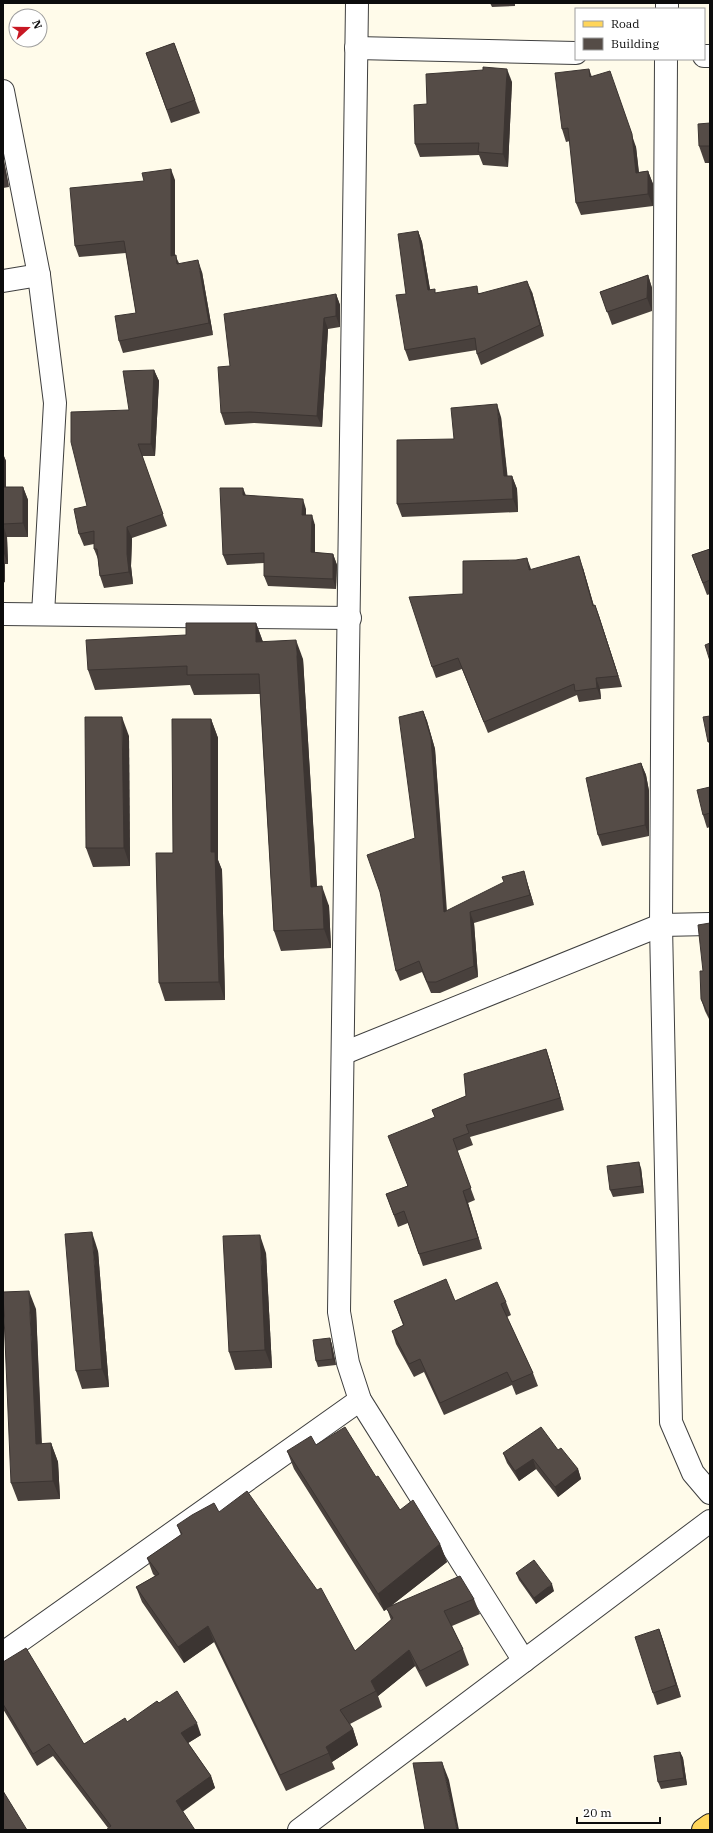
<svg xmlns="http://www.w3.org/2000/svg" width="713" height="1833" viewBox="0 0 713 1833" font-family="'IBM Plex Serif',serif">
<rect width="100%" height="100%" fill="#fffbea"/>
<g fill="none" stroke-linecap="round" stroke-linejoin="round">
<g stroke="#3f3f3f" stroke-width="24">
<g id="minor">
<path d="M357,3L339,1312L348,1363L360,1400L524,1661"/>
<path d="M667,9V3"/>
<path d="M356,48L576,53"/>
<path d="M704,56H710"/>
<path d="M666,59L661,925L671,1422L693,1473L710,1493"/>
<path d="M3,91L39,275L55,403L43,614"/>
<path d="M3,281L39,275"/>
<path d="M3,614L350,618"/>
<path d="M344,1053L661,925L710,924"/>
<path d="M3,1653L360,1400"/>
<path d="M299,1830L710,1521"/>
</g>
</g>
<g stroke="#1d1d1d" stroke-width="24">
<path id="major" d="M703,1830L710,1825"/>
</g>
<use href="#minor" stroke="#fff" stroke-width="22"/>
<use href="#major" stroke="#ffd55a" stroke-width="22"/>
</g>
<g fill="#49413d">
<path d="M490,3H515V6L492,7Z"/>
<path d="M174,43L200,113L171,123L146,53Z"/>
<path d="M589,69L592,77L636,147L639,172L648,171L653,184V206L581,215L576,203L570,141L566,142L562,129Z"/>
<path d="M483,70L512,82L508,167L483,165L479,155L420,157L415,144L427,104Z"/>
<path d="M710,123V163H705L699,146Z"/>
<path d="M3,156L9,187L3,188Z"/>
<path d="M175,180V255L179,263L202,272L213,335L123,353L119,341L136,313L126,253L79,257L75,246Z"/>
<path d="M418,231L422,242L430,290L436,293H480L532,292L544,336L481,365L477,354V350L409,361L405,350L406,294Z"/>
<path d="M648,275L652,288V311L612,325L600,292Z"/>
<path d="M336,294L340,305V327L328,329L322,427L254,423L225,425L221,413Z"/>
<path d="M154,370L159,381L155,456H142L167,526L132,538L131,566L133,584L104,588L100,576L98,559L94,549V544L84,546L79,534L87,506L129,410Z"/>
<path d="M501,417L507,476H512L517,489L518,512L402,517L397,504L454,439Z"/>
<path d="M3,454L6,461V487H23L28,500V537H7L8,564H5V582L3,583Z"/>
<path d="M245,495L306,509V515L315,525V553L333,554L337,565L336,589L268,586L264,576V563L227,565L223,555Z"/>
<path d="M710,549V594L707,595L692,555Z"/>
<path d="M583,568L594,606L595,605L599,616L622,687L600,689L601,699L579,702L577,695L488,733L462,669L436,678L432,667L463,594L532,570Z"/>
<path d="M256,623L263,642L303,659L317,886L329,906L331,948L281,951L274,931L260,694L194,695L190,685L95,690L88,670L186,635Z"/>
<path d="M423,711L427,721L435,749L447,911L527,882L534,905L474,923L478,977L440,993H431L422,972L400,981L396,971L415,838Z"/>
<path d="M211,719L218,738V860L222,870L225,1000L165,1001L159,983L173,853Z"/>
<path d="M129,736L130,866L93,867L86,848Z"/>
<path d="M641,763L646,775L649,791V836L602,846L598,835Z"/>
<path d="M710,787V827L707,828L703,815Z"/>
<path d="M710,923V1021L705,1011L701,999L703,971Z"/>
<path d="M546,1049L550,1061L564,1110L470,1137L473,1145L457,1151L475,1200L468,1203L482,1249L423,1266L408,1223L398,1227L386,1194L407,1186L435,1117L432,1110L466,1096Z"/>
<path d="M641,1168L644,1193L613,1197L610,1190Z"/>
<path d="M98,1251L109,1387L82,1389L76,1371Z"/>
<path d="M266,1253L272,1368L235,1370L229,1352Z"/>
<path d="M394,1301H455L506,1302L511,1315L507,1317L533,1373L538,1386L516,1395L512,1385L444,1415L424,1372L414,1377L396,1344L392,1331L403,1325Z"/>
<path d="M36,1309L42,1444L51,1443L58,1462L60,1499L18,1501L11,1483Z"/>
<path d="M330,1338L332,1345L336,1365L318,1367L316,1361Z"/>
<path d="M316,1445L376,1477L400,1510L440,1544L447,1562L392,1605L474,1599L480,1614L452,1626L463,1649L469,1665L426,1687L415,1666L378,1696L382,1707L350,1724L353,1729L358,1745L332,1762L335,1769L286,1791L214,1642L184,1663L142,1602L136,1587L155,1576L153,1574L147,1558L181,1535L177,1525L219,1512L355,1651L391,1620L387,1609L384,1611L294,1469L287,1451Z"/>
<path d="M558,1450L578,1469L581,1479L558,1497L536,1469L519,1481L507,1463L503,1453Z"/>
<path d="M516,1573L554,1591L536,1604L519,1580Z"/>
<path d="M659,1629L663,1640L681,1697L657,1705L653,1693Z"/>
<path d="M3,1662L84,1744L127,1722L159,1703L201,1735L188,1743L211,1776L215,1788L108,1828L53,1756L37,1766L3,1709Z"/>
<path d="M680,1752L683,1758L687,1785L661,1789L658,1782Z"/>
</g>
<g fill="#3c3532">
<path d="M507,69L512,82L508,167L503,154Z"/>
<path d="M614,83L636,147L640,185L636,173Z"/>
<path d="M3,156L9,187L3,170Z"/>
<path d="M171,169L175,180V267L171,256Z"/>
<path d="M648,171L653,184V206L648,194Z"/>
<path d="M418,231L422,242L432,301L428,290Z"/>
<path d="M198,260L202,272L213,335L209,323Z"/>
<path d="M648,275L652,288V311L647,298Z"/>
<path d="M527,281L532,292L544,336L540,325Z"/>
<path d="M336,294L340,305V327L336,316Z"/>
<path d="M324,318L328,329L322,427L317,416Z"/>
<path d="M3,341L4,367L3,366Z"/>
<path d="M154,370L159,381L155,456L151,444Z"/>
<path d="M497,404L501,417L509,489L504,476Z"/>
<path d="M3,454L6,461V500L3,492Z"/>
<path d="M512,476L517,489L518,512L513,499Z"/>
<path d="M23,487L28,500V537L23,523Z"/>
<path d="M243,488L247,498L243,495Z"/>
<path d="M303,499L306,509V525L302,515Z"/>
<path d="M312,515L315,525V563L311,552Z"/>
<path d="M3,525L7,537L8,564L3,551Z"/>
<path d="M127,527L132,538L131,566L133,584L129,572L127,554Z"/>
<path d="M333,554L337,565L336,589L333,579Z"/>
<path d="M579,556L583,568L597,617L593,606Z"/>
<path d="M527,558L531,569L534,581L529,570Z"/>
<path d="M3,560L5,564V582L3,577Z"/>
<path d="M595,605L599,616L622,687L618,676Z"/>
<path d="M256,623L263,642H256Z"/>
<path d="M296,640L303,659L318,906L311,887Z"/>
<path d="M596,678L600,689L601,699L597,688Z"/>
<path d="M423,711L427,721L435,749L447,923L444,912Z"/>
<path d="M122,717L129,736L130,866L124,848Z"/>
<path d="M211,719L218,738V860L222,870L225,1000L219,982L211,852Z"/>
<path d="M641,763L646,775L649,791V836L645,825Z"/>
<path d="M524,871L527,882L534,905L530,895Z"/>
<path d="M322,886L329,906L331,948L324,929Z"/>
<path d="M470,912L474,923L478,977L474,966Z"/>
<path d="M546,1049L550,1061L564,1110L560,1098Z"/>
<path d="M639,1162L641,1168L644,1193L642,1186Z"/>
<path d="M463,1191L468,1203L482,1249L478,1238Z"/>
<path d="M92,1232L98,1251L109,1387L102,1369Z"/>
<path d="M260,1235L266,1253L272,1368L265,1350Z"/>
<path d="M29,1291L36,1309L42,1462L36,1444Z"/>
<path d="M330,1338L332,1345L336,1365L333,1359Z"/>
<path d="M51,1443L58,1462L60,1499L53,1481Z"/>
<path d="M533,1459L536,1469L519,1481L515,1471Z"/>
<path d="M578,1469L581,1479L558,1497L555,1487Z"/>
<path d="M440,1544L447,1562L387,1609L386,1608L387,1609L384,1611L378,1594Z"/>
<path d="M552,1584L554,1591L536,1604L534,1598Z"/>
<path d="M208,1626L214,1642L184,1663L178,1647Z"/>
<path d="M659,1629L663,1640L681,1697L676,1685Z"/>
<path d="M409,1650L415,1666L378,1696L376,1691L371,1681Z"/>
<path d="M197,1723L201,1735L185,1745L181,1733Z"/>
<path d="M353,1729L358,1745L332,1762L326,1747Z"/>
<path d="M680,1752L683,1758L687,1785L684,1778Z"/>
<path d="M442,1762L449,1780L459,1830H457Z"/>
<path d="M211,1776L215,1788L181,1813L176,1801Z"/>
</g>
<g fill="#554c47" stroke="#3c3532">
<path d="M174,43L195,100L167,110L146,53Z"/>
<path d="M483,67L507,69L503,154L478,152L479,143L415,144L414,105L427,104L426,74L483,70Z"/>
<path d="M589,69L590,77L610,71L632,134L636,173L648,171V194L576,203L568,128L562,129L555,73Z"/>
<path d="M710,123V146H699L698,124Z"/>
<path d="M171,169V256L176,255L177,264L198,260L209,323L119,341L115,316L136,313L124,241L75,246L70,188L144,181L142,173Z"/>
<path d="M418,231L428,290L435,289V293L477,286L478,294L527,281L540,325L477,354L475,338L405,350L396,295L406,294L398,234Z"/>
<path d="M648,275L647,298L607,312L600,292Z"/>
<path d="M336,294V316L324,318L317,416L250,412L221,413L218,367L230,366L224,314Z"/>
<path d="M154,370L151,444H138L163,514L127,527V554L129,572L100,576L97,549H94V531L79,534L74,509L87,506L71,442V412L129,410L123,371Z"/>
<path d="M497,404L504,476H512L513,499L397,504V440L454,439L451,408Z"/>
<path d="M3,487H23V523L3,524Z"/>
<path d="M220,488H243V495L303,499L302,515H312L311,552L333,554V579L264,576V553L223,555Z"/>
<path d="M710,549V580L703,583L692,555Z"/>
<path d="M579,556L593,606L595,605L618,676L596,678L597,688L575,691L574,684L484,722L458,658L432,667L409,597L463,594V561L516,560L527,558L529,570Z"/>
<path d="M186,623H256V642L296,640L311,887L322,886L324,929L274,931L259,674L187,675V666L88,670L86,640L186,635Z"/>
<path d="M710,643V661L705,645Z"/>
<path d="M423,711L431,738L444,912L504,882L502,877L524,871L530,895L470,912L474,966L436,982H427L419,961L396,971L380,892L367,855L415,838L399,717Z"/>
<path d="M710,716V742H708L703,717Z"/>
<path d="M85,717H122L124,848H86Z"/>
<path d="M172,719H211V852H215L219,982L159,983L156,853H173Z"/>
<path d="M641,763L645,780V825L598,835L586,778Z"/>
<path d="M710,787V813L703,815L697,790Z"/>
<path d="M710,923V1018L701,999L700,971H703L698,925Z"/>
<path d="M546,1049L560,1098L466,1125L469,1133L453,1139L471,1188L463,1191L478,1238L419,1254L404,1211L394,1215L386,1194L408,1186L388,1136L435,1117L432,1110L466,1096L464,1074Z"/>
<path d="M639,1162L642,1186L610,1190L607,1166Z"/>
<path d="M92,1232L102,1369L76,1371L65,1234Z"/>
<path d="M260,1235L265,1350L229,1352L223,1236Z"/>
<path d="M446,1279L455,1301L497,1282L506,1302L501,1304L533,1373L512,1382L507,1372L440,1403L420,1359L409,1364L392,1331L404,1325L394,1301Z"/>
<path d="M29,1291L36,1444L51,1443L53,1481L11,1483L3,1292Z"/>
<path d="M330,1338L333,1359L316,1361L313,1340Z"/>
<path d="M345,1427L376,1477L378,1476L400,1510L413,1500L440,1544L378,1594L287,1451L311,1436L316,1445Z"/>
<path d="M541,1427L558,1450L561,1448L578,1469L555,1487L533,1459L515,1471L503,1453Z"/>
<path d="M247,1491L317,1590L321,1588L355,1651L393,1618L386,1608L460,1576L474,1599L444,1611L463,1649L420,1671L409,1650L371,1681L376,1691L340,1710L353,1729L326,1747L329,1753L280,1775L208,1626L178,1647L136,1587L159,1574L147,1558L182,1534L177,1525L192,1515L214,1503L219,1512Z"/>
<path d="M534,1560L552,1584L534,1598L516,1573Z"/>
<path d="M659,1629L676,1685L653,1693L635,1637Z"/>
<path d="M26,1648L84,1744L125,1718L127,1722L157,1701L159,1703L177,1691L197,1723L181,1733L211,1776L176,1801L195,1830H106L111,1826L49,1744L33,1754L3,1704V1662Z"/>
<path d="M680,1752L684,1778L658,1782L654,1756Z"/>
<path d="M442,1762L457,1830H425L413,1763Z"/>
<path d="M3,1791L27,1830H3Z"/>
</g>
<rect width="713" height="1833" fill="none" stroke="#0c0c0c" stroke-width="8"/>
<rect x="575" y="8" width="130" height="52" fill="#ffffff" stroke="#9e9e9e"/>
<rect x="583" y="21" width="20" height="6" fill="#ffd55a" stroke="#9e9e9e"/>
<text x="611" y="28" font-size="12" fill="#0c0c0c">Road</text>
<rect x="583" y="38" width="20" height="12" fill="#554c47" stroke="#9e9e9e"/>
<text x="611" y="48" font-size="12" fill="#0c0c0c">Building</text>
<g transform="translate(28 28) rotate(69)"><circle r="19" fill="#ffffff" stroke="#9e9e9e"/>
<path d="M0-3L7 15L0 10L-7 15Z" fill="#c81823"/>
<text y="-6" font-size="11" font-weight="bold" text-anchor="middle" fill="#0c0c0c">N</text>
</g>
<path d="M577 1817v6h83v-6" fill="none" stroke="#0c0c0c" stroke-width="2"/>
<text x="583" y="1817" font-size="12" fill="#0c0c0c" stroke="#ffffff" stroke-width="3" paint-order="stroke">20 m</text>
</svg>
